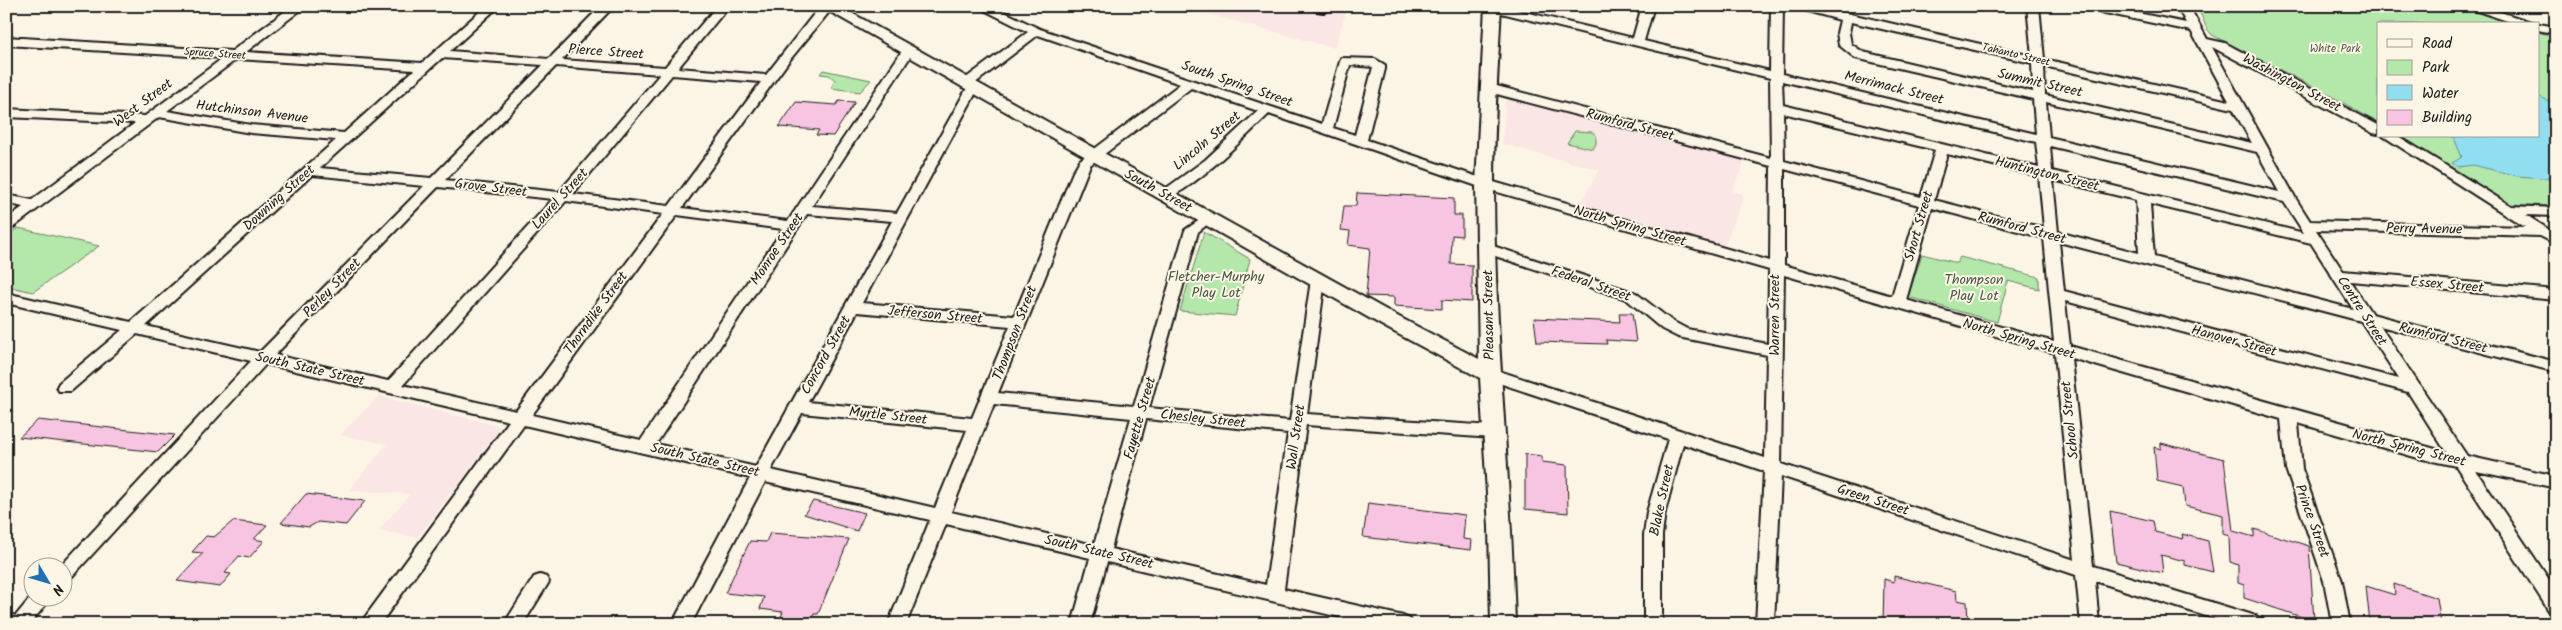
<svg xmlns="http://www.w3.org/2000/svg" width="2562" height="630" viewBox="0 0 2562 630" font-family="Kalam,sans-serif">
<rect width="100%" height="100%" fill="#fcf5e5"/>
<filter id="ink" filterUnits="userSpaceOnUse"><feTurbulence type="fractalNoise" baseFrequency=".02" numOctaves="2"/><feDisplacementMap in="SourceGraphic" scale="10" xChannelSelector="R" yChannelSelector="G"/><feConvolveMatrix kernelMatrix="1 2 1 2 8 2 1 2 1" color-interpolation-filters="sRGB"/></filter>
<g filter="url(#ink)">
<g fill="#fae6e4">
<path d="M1179,6H1348L1334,48Z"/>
<path d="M1506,97L1745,161L1732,191L1742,194L1743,198L1724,246L1580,204L1599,170L1502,144Z"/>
<path d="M379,396L501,427L418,537L378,531L410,494L349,490L387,444L340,435Z"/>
</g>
<g fill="#b3e8aa" stroke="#688263">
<path d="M2197,6H2456L2515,24H2378V123L2337,99L2212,35L2207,29Z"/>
<path d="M2538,32L2556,37V206L2507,204L2400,136H2538Z"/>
<path d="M823,70L871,80L860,92L831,88L835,80L829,75L820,74Z"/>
<path d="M1575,131L1592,132L1596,135V144L1593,149L1567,143Z"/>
<path d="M18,228L99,246L33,292L6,286V237Z"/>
<path d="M1204,232L1250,259L1235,316L1180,311Z"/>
<path d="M1922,254L1957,263L1960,257L2039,277V289L2008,281L1997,322L1908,297Z"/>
</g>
<path fill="#91def1" stroke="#62909c" d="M2538,96L2551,102L2556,111V179L2517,176L2473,165L2458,167L2452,163L2462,157L2453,136H2538Z"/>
<g fill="#f7c4e2" stroke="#1c1c1c">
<path d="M839,101L855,102L833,136L816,135L819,130L779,127L796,102L836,105Z"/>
<path d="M1357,193L1454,198V215H1462V236L1452,235L1451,264L1472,265V302L1442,300V309L1394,306V297L1366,296L1370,248L1348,245L1350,231L1341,230L1344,206H1356Z"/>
<path d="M1619,313H1632L1636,342L1606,340L1607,344L1537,342L1534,318L1620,322Z"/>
<path d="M38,420L175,435L158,452L19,437Z"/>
<path d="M2161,443L2224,459L2233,531L2254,537V529L2309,546L2314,621L2244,598V585L2238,583V565L2230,562L2229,536L2223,534V515L2185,506L2183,487L2157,481L2154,447L2161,449Z"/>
<path d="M1525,454L1542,456V462L1567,465L1568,513L1525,509Z"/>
<path d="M306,494L365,501L346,525L318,522L309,527L281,523Z"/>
<path d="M813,501L865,513L857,531L804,514Z"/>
<path d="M1368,503L1465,515L1463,539L1472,540L1471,550L1363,537Z"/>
<path d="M2110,511L2153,521L2155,532L2183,539L2182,534L2208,541L2213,572L2185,565V561L2161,555L2163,573L2116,562Z"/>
<path d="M233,521L267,525L254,539L264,541L249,558L239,556L225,573L231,574L220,587L177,581L203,553L192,552L206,536L214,537Z"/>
<path d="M770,533L849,539L818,614H814L810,624H778L783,612L760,609L764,597L725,593L750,541L766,542Z"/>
<path d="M1894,576L1956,591L1957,600L1967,602L1968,624H1883L1884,579L1894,582Z"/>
<path d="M2394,584L2437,598L2441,624H2370L2366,586L2395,595Z"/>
</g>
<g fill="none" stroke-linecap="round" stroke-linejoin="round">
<g stroke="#1c1c1c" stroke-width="4">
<g id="minor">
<path d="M292,6H306L246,52L422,63L486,6H499L450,51L549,59L601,6H614L562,60L665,67L717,6H729L678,68L766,75L814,14L823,6H834L788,62L682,208L788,221L904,48L908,47L914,51L812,206L897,213L967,88L962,87L960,84L962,81L1028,32L976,6H992L1040,29L1322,124L1341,58L1375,59L1385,65V69L1367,140L1490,181L1770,261L1771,166L1485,91L1483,88L1489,84L1771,158L1770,78L1489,10V6H1500L1633,38L1642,6H1654L1644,41L1770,71L1771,6H1783L1782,74L2036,134L2033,99L1855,58L1839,45L1837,33L1840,20L1789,6H1811L1846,13L2032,56L2027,6H2039L2044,59L2229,101L2191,31L2086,9L2080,6H2104L2186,23L2177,6H2189L2207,39L2225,43L2378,125V134L2373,133L2212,47L2296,199L2310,221L2525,227L2383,136H2398L2511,206L2556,208V216L2526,215L2556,234V244L2540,236L2316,230L2343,271L2556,290V300L2350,281L2372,314L2556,362V372L2380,326L2467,456L2556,476V488L2476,471L2556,590V613L2549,611L2456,466L2418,458L2298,423L2302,469L2342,581L2350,624H2332L2324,581L2286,469L2281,419L2071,358L2093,566L2256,616L2263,619L2265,624H2231L2095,581L2099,624H2081L2076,575L1781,476L1774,624H1756L1764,471L1683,444L1665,512L1662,535V624H1644V535L1647,512L1668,439L1484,378L1482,374L1484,370H1496L1765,458L1767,355L1678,337L1662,329L1626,299L1483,252L1481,249L1483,246H1493L1636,293L1672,321L1687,329L1768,344L1769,270L1480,187L1269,114C1252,130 1181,203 1161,198L1159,195L1161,192L1205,160L1258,111L1191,88L1090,165L998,393L1134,406L1185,230L1207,215L1214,219L1198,232L1149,408L1290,421L1311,280L1313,277H1323L1325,280L1307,414L1493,426L1499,428L1501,432L1499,436L1493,438L1306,425L1284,589L1403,616L1410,619L1412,624H1369L1107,562L1090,624H1072L1090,558L946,524L906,624H888L930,520L765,482L691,624H672L750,478L524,425L380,624H360L509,421L266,364L68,581L62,583V568H59L251,361L137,334L71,391H59L57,387L59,383L122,330L6,303V293L131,322L336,140L251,133L159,117L11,229L6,230V219L23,207L6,203V195L32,200L135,123L6,117V109L145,116L223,58L6,45V37L232,51ZM1851,22L2032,63L2033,92L1863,52L1851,44L1849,33ZM1038,35L1180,84L1080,160L1073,172L1014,316L862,303L979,87L974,84ZM442,58L543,65L431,178L320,168ZM237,59L414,70L344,133L251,125L167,111ZM1350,65L1373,67L1355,135L1333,128ZM556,66L660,74L559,192L445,180ZM2044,66L2233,109L2252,143L2045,95ZM672,75L761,82L669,206L573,194ZM1782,81L2036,142L2039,168L1783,105ZM2046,102L2257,152L2279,192L2049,137ZM1783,113L1935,150L1921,197L1784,161ZM2050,146L2284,202L2304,233L2052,171ZM1947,154L2039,176L2044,228L1934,200ZM1784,169L1919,205L1892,296L1784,265ZM312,175L424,186L260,352L146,326ZM2053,180L2136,200L2139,253L2058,232ZM438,187L553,199L388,381L275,355ZM566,201L663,214L516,411L403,385ZM2150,204L2311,243L2353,309L2154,257ZM1932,208L2044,238L2054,342L1906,300ZM807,214L892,221L756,467L656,444ZM677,215L783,229L641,440L532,415ZM2059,242L2361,321L2399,379L2064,291ZM1784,275L2055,353L2075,560L1781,464ZM2065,301L2408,392L2446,452L2070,346ZM857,312L1010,326L972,418L808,402ZM994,404L1131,418L1094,545L951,512ZM802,413L967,430L935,508L771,470ZM1146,419L1288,433L1266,585L1111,549Z"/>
<path d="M1297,6H1340L1323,12Z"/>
<path d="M2463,6H2482L2534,23L2556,27V34L2538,30V24H2516Z"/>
<path d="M540,575L546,577L549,582L523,624H504L534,577Z"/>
<path d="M32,596L51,598L30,624H9Z"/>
</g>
</g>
<g stroke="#1c1c1c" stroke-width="4">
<g id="major">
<path d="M820,6H839L1399,317L1479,359L1476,184L1485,6H1501C1498,65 1494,125 1494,184C1494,331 1511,477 1515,624H1491L1489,527L1480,378L1385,327Z"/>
<path d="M6,613L19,617L22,624H6Z"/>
</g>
</g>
<use href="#minor" fill="#fcf5e5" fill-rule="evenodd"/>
<use href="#major" fill="#fcf5e5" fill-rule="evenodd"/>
</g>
</g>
<g text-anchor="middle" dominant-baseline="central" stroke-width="4" stroke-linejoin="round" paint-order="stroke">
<g font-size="11" fill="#495947" stroke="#fcf5e5">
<text x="2335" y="49">White Park</text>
</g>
<g font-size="11" fill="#1c1c1c" stroke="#fcf5e5">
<text transform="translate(215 54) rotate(4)">Spruce Street</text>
<text transform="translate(2016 55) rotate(13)">Tahanto Street</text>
</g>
<g font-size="14" fill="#1c1c1c" stroke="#fcf5e5">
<text transform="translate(606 52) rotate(4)">Pierce Street</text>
<text transform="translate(2040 83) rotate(13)">Summit Street</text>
<text transform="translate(2292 83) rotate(28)">Washington Street</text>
<text transform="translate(1237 84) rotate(19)">South Spring Street</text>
<text transform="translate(1894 88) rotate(14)">Merrimack Street</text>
<text transform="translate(143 103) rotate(-37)">West Street</text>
<text transform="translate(252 112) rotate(7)">Hutchinson Avenue</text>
<text transform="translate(1630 125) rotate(15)">Rumford Street</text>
<text transform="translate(1207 141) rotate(-40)">Lincoln Street</text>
<text transform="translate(2047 174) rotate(14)">Huntington Street</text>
<text transform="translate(491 188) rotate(7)">Grove Street</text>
<text transform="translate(1158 191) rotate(29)">South Street</text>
<text transform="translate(279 198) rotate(-42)">Downing Street</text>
<text transform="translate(560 199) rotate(-48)">Laurel Street</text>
<text transform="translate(1630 226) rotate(16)">North Spring Street</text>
<text transform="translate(1919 226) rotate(-74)">Short Street</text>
<text transform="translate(2022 228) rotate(15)">Rumford Street</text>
<text transform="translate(2424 229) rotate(1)">Perry Avenue</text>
<text transform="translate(777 249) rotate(-56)">Monroe Street</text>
<text transform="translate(1591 284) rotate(19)">Federal Street</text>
<text transform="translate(2447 285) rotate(5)">Essex Street</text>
<text transform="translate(332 288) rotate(-46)">Perley Street</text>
<text transform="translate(2362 311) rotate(57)">Centre Street</text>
<text transform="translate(596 313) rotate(-54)">Thorndike Street</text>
<text transform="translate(935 315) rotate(5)">Jefferson Street</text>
<text transform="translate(1489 315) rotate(-91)">Pleasant Street</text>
<text transform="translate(1775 315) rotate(-90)">Warren Street</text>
<text transform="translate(1015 333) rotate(-69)">Thompson Street</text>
<text transform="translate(2443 338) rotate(14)">Rumford Street</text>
<text transform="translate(2019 339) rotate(16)">North Spring Street</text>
<text transform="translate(2234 341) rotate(15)">Hanover Street</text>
<text transform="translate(826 355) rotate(-61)">Concord Street</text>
<text transform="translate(310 369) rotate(13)">South State Street</text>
<text transform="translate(888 416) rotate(6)">Myrtle Street</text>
<text transform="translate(1140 418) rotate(-74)">Fayette Street</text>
<text transform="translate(1203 419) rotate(6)">Chesley Street</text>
<text transform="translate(2070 420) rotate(-96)">School Street</text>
<text transform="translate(1296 437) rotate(-82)">Wall Street</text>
<text transform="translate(2409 448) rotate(14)">North Spring Street</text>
<text transform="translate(705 460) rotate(13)">South State Street</text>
<text transform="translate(1662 500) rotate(-78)">Blake Street</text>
<text transform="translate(1873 500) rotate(18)">Green Street</text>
<text transform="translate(2312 521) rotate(70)">Prince Street</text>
<text transform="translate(1099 552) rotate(13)">South State Street</text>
</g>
<g font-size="14" fill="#495947" stroke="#fcf5e5">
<text x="1216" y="277">Fletcher-Murphy<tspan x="1216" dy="16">Play Lot</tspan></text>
<text x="1974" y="280">Thompson<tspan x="1974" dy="16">Play Lot</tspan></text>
</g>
</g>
<rect width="2562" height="630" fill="none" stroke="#fcf5e5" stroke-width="25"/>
<rect x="12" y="12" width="2537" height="605" fill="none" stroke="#1c1c1c" stroke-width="2" filter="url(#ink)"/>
<rect x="2377" y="22" width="162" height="115" fill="#fcf5e5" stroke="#a29e95"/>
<rect x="2387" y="39" width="25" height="8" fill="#fcf5e5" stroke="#a29e95"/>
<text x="2422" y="48" font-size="15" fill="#1c1c1c">Road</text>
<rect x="2387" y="60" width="25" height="15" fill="#b3e8aa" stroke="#a29e95"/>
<text x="2422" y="72" font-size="15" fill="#1c1c1c">Park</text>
<rect x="2387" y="85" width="25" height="15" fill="#91def1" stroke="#a29e95"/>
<text x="2422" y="98" font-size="15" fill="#1c1c1c">Water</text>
<rect x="2387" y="110" width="25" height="15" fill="#f7c4e2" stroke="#a29e95"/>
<text x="2422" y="122" font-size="15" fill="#1c1c1c">Building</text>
<g transform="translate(48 582) rotate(128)"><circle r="24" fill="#fcf5e5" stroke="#a29e95"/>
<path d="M0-4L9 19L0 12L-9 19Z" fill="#1f6fb2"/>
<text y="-8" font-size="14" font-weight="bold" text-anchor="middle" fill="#1c1c1c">N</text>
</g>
</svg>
